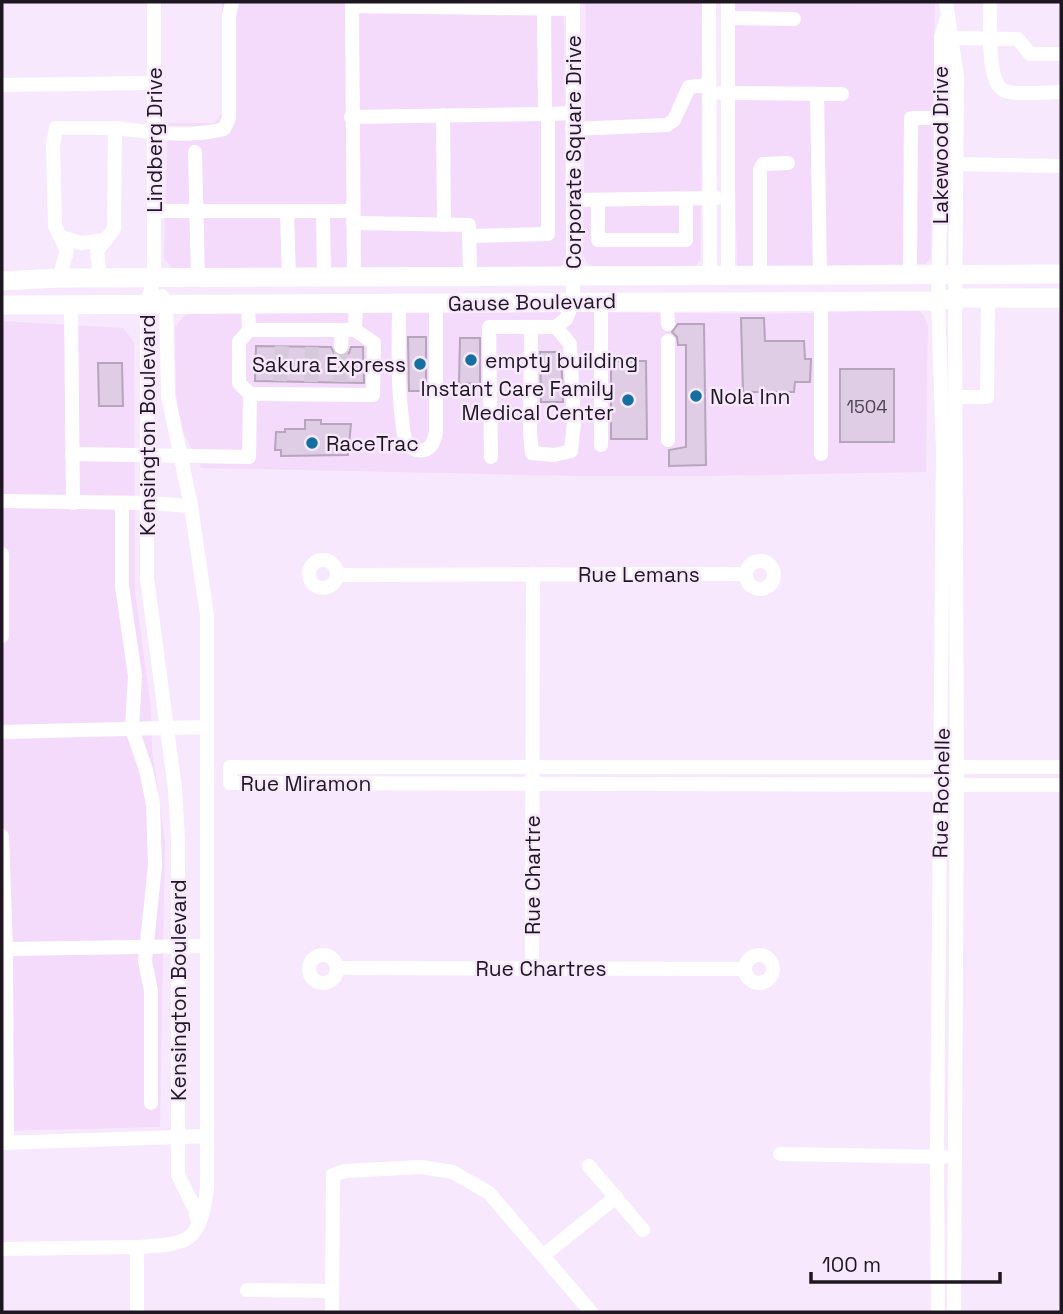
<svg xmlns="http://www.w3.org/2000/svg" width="1063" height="1314" viewBox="0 0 1063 1314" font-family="'Space Grotesk',sans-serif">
<rect width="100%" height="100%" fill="#f8e8fd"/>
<g fill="#f4dbfc">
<path d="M222,2H564L566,255L563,265L557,268H172L164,258L168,123H214L223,113Z"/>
<path d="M586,2H702L701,260L695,266L687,268L594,266L587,263L583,255Z"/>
<path d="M735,2L935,4L931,257L926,264L737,268L733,111Z"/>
<path d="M420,310L765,314L919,310L924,316L928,326L926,472L711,476H580L201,468L179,424L176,394L175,327L184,316L193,312Z"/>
<path d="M2,321L123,328L134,342L135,592L151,707L152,749L165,841L160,1127L2,1131Z"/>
</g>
<g fill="#dfcce5" stroke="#b7a4bd" stroke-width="2">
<path d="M741,318H764L765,341H804L805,359H811L810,382H795L794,392H743Z"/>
<path d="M678,324H704L706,465L669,466V450L686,447V345H678L677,337L672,332Z"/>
<path d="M408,337H426V391H409Z"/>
<path d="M460,338H480V383L459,384Z"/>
<path d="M256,346L331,347L335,355L341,357L349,353L351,347H363L364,383L255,381Z"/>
<path d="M540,352H561L563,402H541Z"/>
<path d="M611,361H646L647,439H611Z"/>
<path d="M98,363H122L123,406H99Z"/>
<rect x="840" y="369" width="54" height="73"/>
<path d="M305,420H321V424H351L348,455L281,456V450H275L276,432H285V429H305Z"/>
</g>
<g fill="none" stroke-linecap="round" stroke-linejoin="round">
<g stroke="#d7c9dc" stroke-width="14" stroke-dasharray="14 7" stroke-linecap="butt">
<path d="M280,381L282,346"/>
<path d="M311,382L312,347"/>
<path d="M340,382L341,347"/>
</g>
<g stroke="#fff" stroke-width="14">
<path d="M154,2V279L147,304V578L175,789L178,840V1175L195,1209L198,1223"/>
<path d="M352,2L354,278"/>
<path d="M709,2L710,275"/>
<path d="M728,2V274"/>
<path d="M946,2L957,76L955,320L957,785L954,1312"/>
<path d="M990,2C991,21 985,84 1005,91C1015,95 1049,92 1061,92"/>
<path d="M352,6L573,9"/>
<path d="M544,8L545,114"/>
<path d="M728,18L794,19"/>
<path d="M953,38L1018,39L1030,54H1061"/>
<path d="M2,85L155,83"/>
<path d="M720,93L842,94"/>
<path d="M817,94L820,274"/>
<path d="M443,115L444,225"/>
<path d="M351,117L548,114"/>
<path d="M115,128C150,132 190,138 224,129L229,118V16L232,2"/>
<path d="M572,129L667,125L674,120L689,87L708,85"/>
<path d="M195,152L198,279"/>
<path d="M949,164L1061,166"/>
<path d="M573,200L716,198"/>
<path d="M598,200V240H686V199"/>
<path d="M154,211H352"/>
<path d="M287,211L289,278"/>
<path d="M323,211L324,278"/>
<path d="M353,223L469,225L470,277"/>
<path d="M469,236L548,234V114L572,113"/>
<path d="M61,237L81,243L106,240"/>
<path d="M760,274V170L763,164L788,163"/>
<path d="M910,274L911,118H950"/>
<path d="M59,278L67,251L55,226L53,145L56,128H115L114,229L97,251L100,278"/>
<path d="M667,301L668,324"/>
<path d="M821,301V454"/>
<path d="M399,303C399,342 397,381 402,419C403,427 403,435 406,441C410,448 417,452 425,450C433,447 434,440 436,432V303"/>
<path d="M71,305L73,503"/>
<path d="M531,327L530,433L532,453L554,455L571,451L574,423L570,344L556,327"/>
<path d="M249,330H355"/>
<path d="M668,341V440"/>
<path d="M341,347L342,330"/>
<path d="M250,394L373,395L374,343L355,330L356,303"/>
<path d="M955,397H987L988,298"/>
<path d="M601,445V301"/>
<path d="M72,454L249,457L250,394L239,383V342L249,330L248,304"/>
<path d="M491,457L489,327H556L566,319L573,302V2"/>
<path d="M2,501L147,503L191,506"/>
<path d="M122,503V586L135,676L132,729L146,770L153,804L155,866L145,961L151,991V1103"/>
<path d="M2,554V636"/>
<circle cx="323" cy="574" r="14"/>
<circle cx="760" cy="575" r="14"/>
<path d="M337,575L746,574"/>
<path d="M2,732L206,727"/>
<path d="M1061,767H230V783L1061,785"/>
<path d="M2,836L6,949L7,1143"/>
<path d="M6,949L205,946"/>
<circle cx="759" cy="969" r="14"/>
<circle cx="323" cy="969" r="14"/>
<path d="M532,967L533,574"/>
<path d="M337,968L744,969"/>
<path d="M2,1143L207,1136"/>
<path d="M780,1154L944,1157"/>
<path d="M589,1166L643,1230"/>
<path d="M2,1249L137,1247"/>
<path d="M544,1255L616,1197"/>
<path d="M247,1290L332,1291"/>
<path d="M137,1312V1247C188,1244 200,1244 207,1188V615L191,506L168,395L166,305L162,296"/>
<path d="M332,1312L333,1175L345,1171L421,1167L453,1172L489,1193L591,1312"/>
<path d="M938,1312L937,1157L943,451L938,301L941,178V37L947,18"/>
</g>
<g stroke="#fff" stroke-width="19">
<path d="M2,281L59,278L1061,274"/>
<path d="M2,305L938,301L955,298H1061"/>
</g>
</g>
<g fill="#15709f" stroke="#f8e8fd" stroke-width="2.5">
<circle cx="471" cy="360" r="7"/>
<circle cx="420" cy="364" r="7"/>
<circle cx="696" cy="396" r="7"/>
<circle cx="628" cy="400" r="7"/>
<circle cx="312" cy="443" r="7"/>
</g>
<g text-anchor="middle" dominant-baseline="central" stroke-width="5" stroke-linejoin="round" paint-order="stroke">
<g font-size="18" fill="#4e4452">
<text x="867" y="406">1504</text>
</g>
<g font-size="21" fill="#1e1721" stroke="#f8e8fd">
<text transform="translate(154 140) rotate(-90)">Lindberg Drive</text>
<text transform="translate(940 145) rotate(-90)">Lakewood Drive</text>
<text transform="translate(573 152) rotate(-90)">Corporate Square Drive</text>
<text transform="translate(532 302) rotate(-1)">Gause Boulevard</text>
<text transform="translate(147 425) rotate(-90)">Kensington Boulevard</text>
<text x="639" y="574">Rue Lemans</text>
<text x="306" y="783">Rue Miramon</text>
<text transform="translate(941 793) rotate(-89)">Rue Rochelle</text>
<text transform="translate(532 875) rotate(-90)">Rue Chartre</text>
<text x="541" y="968">Rue Chartres</text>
<text transform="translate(178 990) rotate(-90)">Kensington Boulevard</text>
</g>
<g font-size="21" fill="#1e1721" stroke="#f8e8fd" text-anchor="start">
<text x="485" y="360">empty building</text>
<text x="406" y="364" text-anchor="end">Sakura Express</text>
<text x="614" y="388" text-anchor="end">Instant Care Family<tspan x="614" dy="24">Medical Center</tspan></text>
<text x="710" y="396">Nola Inn</text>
<text x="326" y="443">RaceTrac</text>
</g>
</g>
<rect width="1063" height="1314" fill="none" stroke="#1e1721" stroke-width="7"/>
<path d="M811 1272v10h189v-10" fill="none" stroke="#1e1721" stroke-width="3.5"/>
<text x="822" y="1272" font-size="21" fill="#1e1721" stroke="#f8e8fd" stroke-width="5" paint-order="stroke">100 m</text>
</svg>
